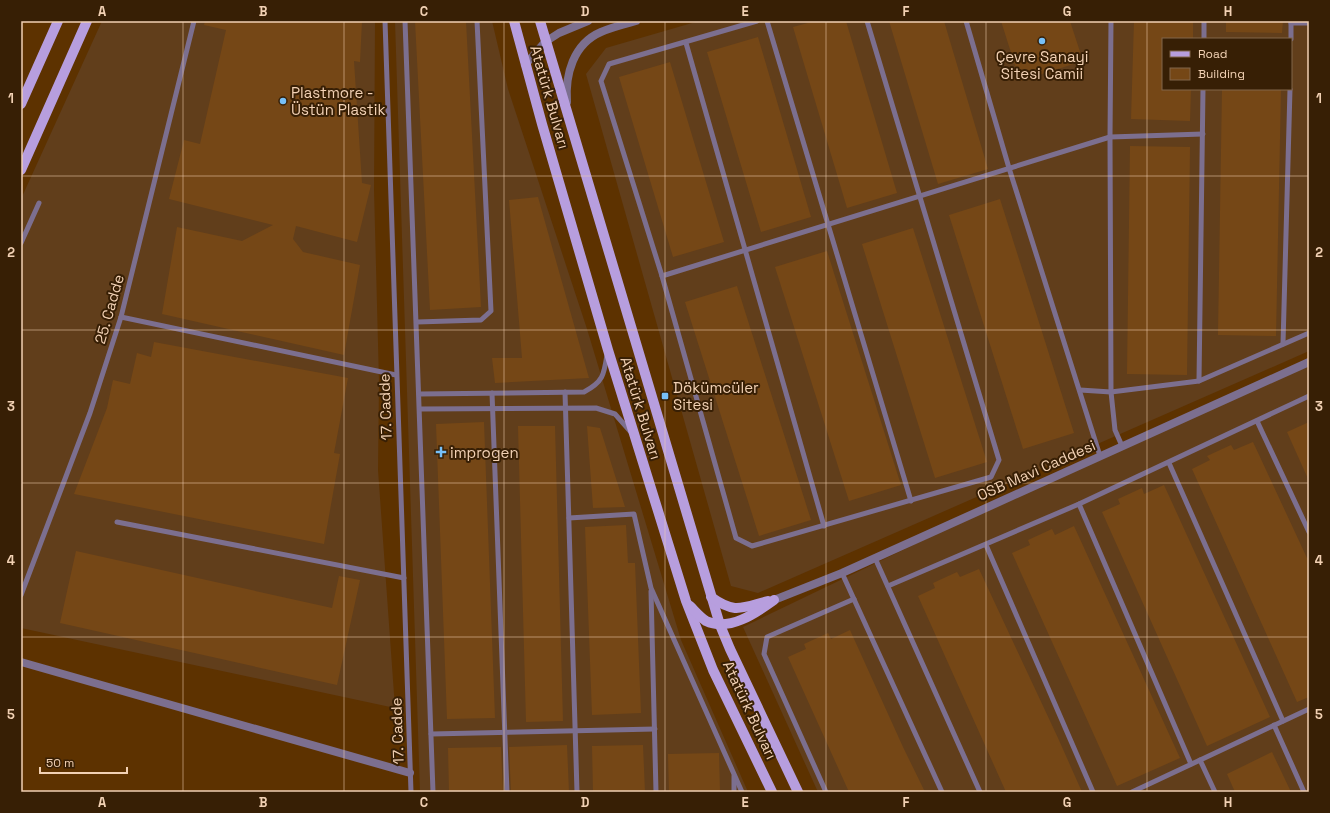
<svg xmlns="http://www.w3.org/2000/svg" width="1330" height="813" viewBox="0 0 1330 813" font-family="'Space Grotesk',sans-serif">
<rect width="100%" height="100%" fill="#5d3200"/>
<g fill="#613e1b" fill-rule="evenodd">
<path d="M102,21H375L374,190L379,382L378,470L395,708L21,628V199Z"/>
<path d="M395,21H492L508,89L587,329L681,640L748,792H420Z"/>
<path d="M699,21H1309V351L758,593L731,586L586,74L606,48ZM1163,39H1291V89H1163Z"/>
<path d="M1309,365V792H818L743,627L1003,502Z"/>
</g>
<g fill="#754716">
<path d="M205,21H362L360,62L354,61L362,183L371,185L357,242L296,226L293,239L303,252L360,265L344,355L162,314L177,227L242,241L273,225L169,199L184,140L200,144L226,30L204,25Z"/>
<path d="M415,21H466L481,307L430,310Z"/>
<path d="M815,21H846L897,193L847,208L793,27Z"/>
<path d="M889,21H944L988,169L938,184Z"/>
<path d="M1001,21H1070L1083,61L1020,81Z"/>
<path d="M1134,21H1193V39H1163V89H1191L1190,121L1131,119Z"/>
<path d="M1226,21H1283L1282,33L1226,32Z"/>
<path d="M758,37L811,217L761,232L707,52Z"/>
<path d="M670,62L724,242L673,257L619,77Z"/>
<path d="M1222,89H1281L1276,336L1218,335Z"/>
<path d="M1130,146L1190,147L1187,375L1127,374Z"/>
<path d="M538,197L589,378L495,383L492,358H522L509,200Z"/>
<path d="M1000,199L1074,433L1023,449L949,215Z"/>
<path d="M913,228L987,462L935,478L862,244Z"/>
<path d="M827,251L901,485L849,501L775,267Z"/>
<path d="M737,286L811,520L759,536L685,302Z"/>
<path d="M154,342L348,378L334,453L340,454L324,544L74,494L107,408L113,380L130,384L137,353L151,357Z"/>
<path d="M484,422L495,718L447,719L436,424Z"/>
<path d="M1309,422V481L1287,432Z"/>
<path d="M518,426H555L563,721L526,722Z"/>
<path d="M587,426L600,428L625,507L593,508Z"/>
<path d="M1253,442L1307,558L1309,557V697L1297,702L1192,469L1210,460L1207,456L1231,445L1234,450Z"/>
<path d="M1164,485L1270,717L1207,746L1102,512L1120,504L1118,499L1142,488L1144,494Z"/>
<path d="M626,525L628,563H635L641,713L592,715L585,527Z"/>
<path d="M1074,526L1180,758L1117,786L1012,553L1030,545L1028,540L1052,529L1055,535Z"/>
<path d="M76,551L332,608L339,576L360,580L337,685L60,623Z"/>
<path d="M979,569L1058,738L1082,792H1006L918,596L935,588L933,583L957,572L960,577Z"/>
<path d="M850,630L903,747L925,792H849L788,657L806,649L804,644L828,633L831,639Z"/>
<path d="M567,745L569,792H511L509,747Z"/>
<path d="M643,745L645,792H593L592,746Z"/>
<path d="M501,747L503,792H449L448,748Z"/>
<path d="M1272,752L1291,792H1235L1227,774Z"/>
<path d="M719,753L720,792H669L668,754Z"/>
</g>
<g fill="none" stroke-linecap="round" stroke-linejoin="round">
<g stroke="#7c6f8f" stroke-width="5">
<path d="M385,21L411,792"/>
<path d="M405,21L433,792"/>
<path d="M757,21L609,64L601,81L662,276L736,538L752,546L991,477L999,460L867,21"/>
<path d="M767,21L911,501"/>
<path d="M966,21L1009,168L1100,456"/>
<path d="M1111,21L1110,137L1111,392L1115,430L1122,446"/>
<path d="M1291,23H1309"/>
<path d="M1204,39V21"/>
<path d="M1291,39V21"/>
<path d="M686,43L824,526"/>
<path d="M21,243L39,203"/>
<path d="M662,276L1110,137L1203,134"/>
<path d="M121,317L396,375"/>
<path d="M417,322L481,320L491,311L477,21"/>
<path d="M1283,344L1290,89"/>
<path d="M1199,381L1203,89"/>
<path d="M1080,390L1111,392L1199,381L1309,333"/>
<path d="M565,392L577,792"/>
<path d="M492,393L507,792"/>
<path d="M419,394L584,392C603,382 604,375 607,355"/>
<path d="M420,409L596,408L615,414L630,431"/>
<path d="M1257,421L1309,532"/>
<path d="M1169,463L1283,721"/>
<path d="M1079,504L1191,764"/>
<path d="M569,518L634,514L651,588L742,792"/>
<path d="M117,522L404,578"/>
<path d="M986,545L1093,792"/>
<path d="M875,558L980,792"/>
<path d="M842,573L942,792"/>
<path d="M888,586L1079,504L1309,396"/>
<path d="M651,591L656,792"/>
<path d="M21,595L90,413L121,317L194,21"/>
<path d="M1274,725L1304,792"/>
<path d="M431,734L655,729"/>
<path d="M1200,760L1215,792"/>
<path d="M734,776V792"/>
<path d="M826,792L764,654L767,637L854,599"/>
<path d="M1132,792L1309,709"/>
</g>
<g stroke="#7c6f8f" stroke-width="8">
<path d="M774,600L842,573L1309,362"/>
<path d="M21,662L410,773"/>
</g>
<g stroke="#7c6f8f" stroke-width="8">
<path d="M525,65L545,42L559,33L588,21"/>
<path d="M567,102C565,75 573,44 601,32C612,27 625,24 636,21"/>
</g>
<g stroke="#b79ede" stroke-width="10">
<path d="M514,21L542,124L608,350L686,601L713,670L772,792"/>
<path d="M540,21L720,625L730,649L798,792"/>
<path d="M21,104L58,21"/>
<path d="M21,170L87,21"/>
<path d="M711,597C735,614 741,608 768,601"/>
<path d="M690,606C695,611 700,617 706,621C729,632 756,613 774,600"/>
</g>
</g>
<path fill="none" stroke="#f2d1b4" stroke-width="1" stroke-opacity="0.55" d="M183,21V792M344,21V792M504,21V792M665,21V792M826,21V792M986,21V792M1147,21V792M21,176H1309M21,330H1309M21,483H1309M21,637H1309"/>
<g fill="#77c0f7" stroke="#371f05" stroke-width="1.5">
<circle cx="1042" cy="41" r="4"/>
<circle cx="283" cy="101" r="4"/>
<rect x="661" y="392" width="8" height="8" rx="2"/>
<path d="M439 446h4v4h4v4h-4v4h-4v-4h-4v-4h4z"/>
</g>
<g text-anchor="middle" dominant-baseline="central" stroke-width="4" stroke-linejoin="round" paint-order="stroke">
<g font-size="15" fill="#f2d1b4" stroke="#371f05" text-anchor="start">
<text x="1042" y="56" text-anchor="middle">Çevre Sanayi<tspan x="1042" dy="17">Sitesi Camii</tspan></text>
<text x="291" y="92">Plastmore -<tspan x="291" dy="17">Üstün Plastik</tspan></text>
<text x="673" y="387">Dökümcüler<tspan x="673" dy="17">Sitesi</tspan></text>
<text x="450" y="452">improgen</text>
</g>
<g font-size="15" fill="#f2d1b4" stroke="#371f05">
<text transform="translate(550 97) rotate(74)">Atatürk Bulvarı</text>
<text transform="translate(109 309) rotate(-74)">25. Cadde</text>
<text transform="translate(385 407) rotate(-92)">17. Cadde</text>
<text transform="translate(641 408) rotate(73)">Atatürk Bulvarı</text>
<text transform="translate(1036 470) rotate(-24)">OSB Mavi Caddesi</text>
<text transform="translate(750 710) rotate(65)">Atatürk Bulvarı</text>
<text transform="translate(397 731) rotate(-92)">17. Cadde</text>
</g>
</g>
<rect width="1330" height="813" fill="none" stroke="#371f05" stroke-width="44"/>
<rect x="1162" y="38" width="130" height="52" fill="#371f05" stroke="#82664b"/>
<rect x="1170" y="51" width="20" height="6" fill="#b79ede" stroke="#82664b"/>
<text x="1198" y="58" font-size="12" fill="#f2d1b4">Road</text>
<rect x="1170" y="68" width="20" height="12" fill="#754716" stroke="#82664b"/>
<text x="1198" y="78" font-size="12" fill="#f2d1b4">Building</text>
<path d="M40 767v6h87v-6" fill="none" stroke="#f2d1b4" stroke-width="2"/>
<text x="46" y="767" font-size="12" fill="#f2d1b4" stroke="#371f05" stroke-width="3" paint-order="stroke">50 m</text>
<rect x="22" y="22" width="1286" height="769" fill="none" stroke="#f2d1b4" stroke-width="1.5"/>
<g font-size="13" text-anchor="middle" font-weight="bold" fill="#f2d1b4">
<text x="102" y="16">A</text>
<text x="263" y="16">B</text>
<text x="424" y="16">C</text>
<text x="585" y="16">D</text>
<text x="745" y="16">E</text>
<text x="906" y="16">F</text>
<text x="1067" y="16">G</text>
<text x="1228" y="16">H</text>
<text x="11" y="103">1</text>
<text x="1319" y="103">1</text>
<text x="11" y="257">2</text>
<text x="1319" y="257">2</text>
<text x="11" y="411">3</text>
<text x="1319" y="411">3</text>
<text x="11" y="565">4</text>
<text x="1319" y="565">4</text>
<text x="11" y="719">5</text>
<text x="1319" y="719">5</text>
<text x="102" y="807">A</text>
<text x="263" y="807">B</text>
<text x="424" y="807">C</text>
<text x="585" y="807">D</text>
<text x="745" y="807">E</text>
<text x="906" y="807">F</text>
<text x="1067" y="807">G</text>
<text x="1228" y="807">H</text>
</g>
</svg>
